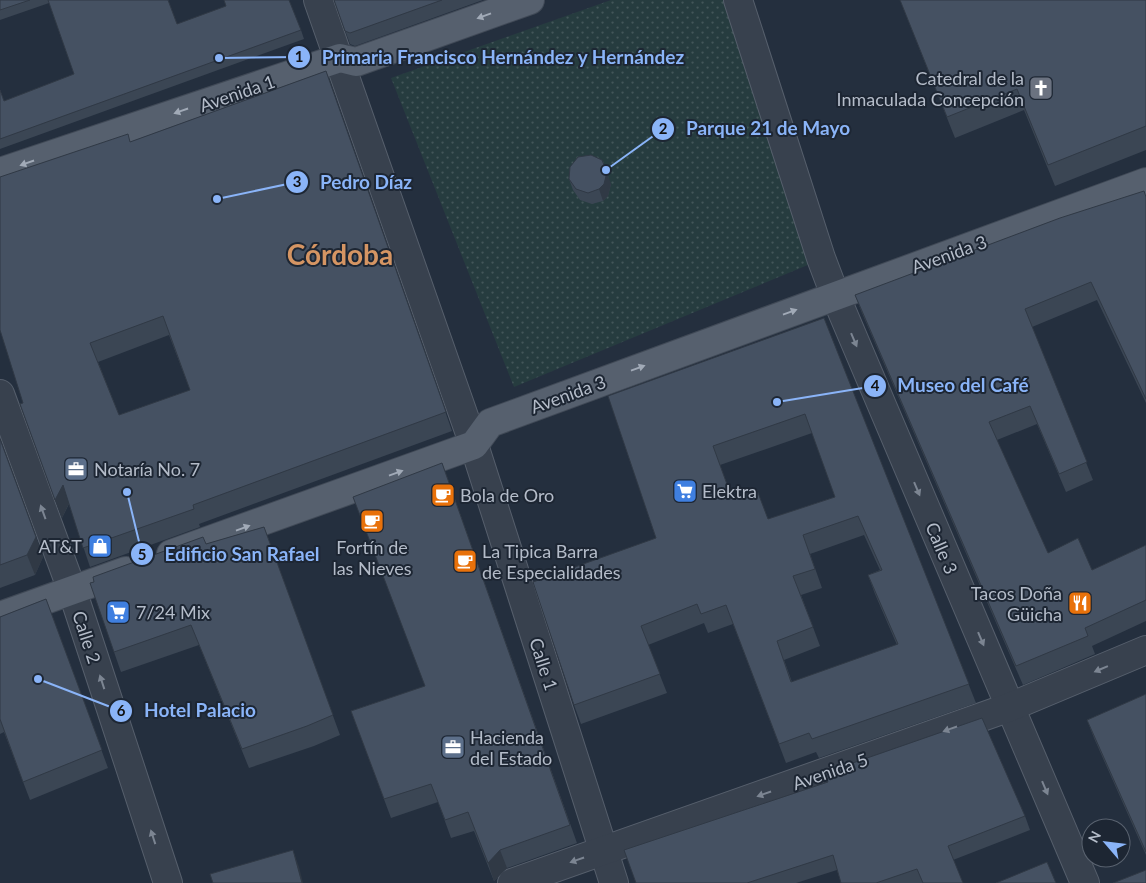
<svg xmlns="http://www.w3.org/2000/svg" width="1146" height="883" viewBox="0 0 1146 883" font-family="Lato,sans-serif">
<defs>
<pattern id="park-dots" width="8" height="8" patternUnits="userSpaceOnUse" patternTransform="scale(1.25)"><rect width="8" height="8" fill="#263c3f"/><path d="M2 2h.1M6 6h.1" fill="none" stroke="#435659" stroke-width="1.8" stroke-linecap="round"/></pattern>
</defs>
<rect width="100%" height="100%" fill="#242f3e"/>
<path fill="url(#park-dots)" d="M611,0H726L815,262L514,387L391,78Z"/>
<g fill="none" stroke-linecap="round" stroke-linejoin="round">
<g stroke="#565f6c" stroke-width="30">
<g id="minor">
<path d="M318,0L474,445L614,883"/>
<path d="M738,0L821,258L835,295L1085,883"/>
<path d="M0,394L72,590L168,883"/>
<path d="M512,883L1010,707L1146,650"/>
</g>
</g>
<g stroke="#414a57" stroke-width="30">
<g id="major">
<path d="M0,172L340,58L356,62L530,0"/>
<path d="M171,554L474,445L490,423L1146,182"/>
<path d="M0,616L126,571"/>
</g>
</g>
<use href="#minor" stroke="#38414e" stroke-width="28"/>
<use href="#major" stroke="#56606e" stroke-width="28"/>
</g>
<g fill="#3b4654" fill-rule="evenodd">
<path d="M0,0H168L177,24L301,30L304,39L0,149V90L4,101L74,74L49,3L0,20Z"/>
<path d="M334,0H483L355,46L350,44Z"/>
<path d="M900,0H1146V150L1055,186L1024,110L955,138Z"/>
<path d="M326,71L452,431L199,524L200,527L90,567L69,504L62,518L20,404L23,403L130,142ZM169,335L190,390L119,415L98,362Z"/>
<path d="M569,179L611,184L608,196L603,201L592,204L580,200L573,190Z"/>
<path d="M1146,197V403L1097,300L1032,327L1093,480L1066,492L1037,424L997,440L1048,553L1092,570L1146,545V621L1092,646L1095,654L1023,685L862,313L855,295Z"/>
<path d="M824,318L976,703L819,758L816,752L786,763L733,624L708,633L704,623L648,645L667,693L581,724L574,705L656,538L608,396ZM812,433L835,497L768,519L732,498L720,465ZM864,535L880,570L868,575L875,594L897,645L792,682L784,660L820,646L801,595L822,588L810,554Z"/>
<path d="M0,439L43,557L35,575L0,588Z"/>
<path d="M442,463L577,843L507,868L494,881L474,831L451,838L438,802L391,818L351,711L425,686Z"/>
<path d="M264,527L340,735L314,746L249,768L199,645L121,672L114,652L206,544Z"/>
<path d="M46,599L108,768L30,800L4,732L0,734V617Z"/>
<path d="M1146,694V855L1094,738L1087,720Z"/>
<path d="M1025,816L1030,830L953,860L963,883H841L837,870L796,883H636Z"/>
</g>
<g fill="#303945">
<path d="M607,172L611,184L608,196L603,201L599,189Z"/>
<path d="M63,485L69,503L62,518L55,500Z"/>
<path d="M36,537L43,557L35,575L27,555Z"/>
<path d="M293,850L299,867L303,883H302Z"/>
<path d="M500,850L507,868L494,881L488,863Z"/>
</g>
<g fill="#455162" stroke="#303945" fill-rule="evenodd">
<path d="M0,0H30L0,10Z"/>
<path d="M48,0H168L177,24L226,6L224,0H289L301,30L0,139V90L4,101L74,74Z"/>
<path d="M334,0H442L350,33L345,31Z"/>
<path d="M900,0H1146V126L1048,165L1017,89L947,117Z"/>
<path d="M326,71L446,412L193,505L194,509L83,548L63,485L55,500L20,404L23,403L0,330V177L128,134L130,142ZM163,316L190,390L119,415L90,343Z"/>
<path d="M591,155L602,160L607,172L604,184L599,189L588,193L576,189L569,179L570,167L578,157Z"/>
<path d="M1144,191L1146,197V399L1091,282L1025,309L1087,462L1059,474L1030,406L989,422L1048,553L1078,538L1092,570L1146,545V600L1085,628L1088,636L1016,666L855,295L1060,218Z"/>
<path d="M824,318L969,684L812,739L809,733L779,744L726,605L701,614L697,604L641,626L660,674L574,705L533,582L656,538L608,396ZM805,414L835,497L768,519L757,490L732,498L713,446ZM858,516L882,570L868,575L898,644L791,682L777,641L813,627L793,576L815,569L803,535Z"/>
<path d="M0,439L36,537L27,555L0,565Z"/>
<path d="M442,463L570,825L500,850L488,863L468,812L445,820L431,784L384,799L351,711L425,686L353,497Z"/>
<path d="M264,527L333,715L307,726L242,749L191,625L114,652L90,583L94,582L93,577L203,537L206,544Z"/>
<path d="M46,599L102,750L23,782L0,719V617Z"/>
<path d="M1146,694V852L1087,720Z"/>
<path d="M982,718L1025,816L948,846L963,883H923L917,869L876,883H841L833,855L747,883H636L624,850L828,782L824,773Z"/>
<path d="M293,850L302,883H213L210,874Z"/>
<path d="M1047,862L1056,883H996Z"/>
<path d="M1146,870V883H1113Z"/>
</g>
<defs><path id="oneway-solid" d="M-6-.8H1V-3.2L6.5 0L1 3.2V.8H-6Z" transform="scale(1.25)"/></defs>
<g fill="#a1aab7">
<use href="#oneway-solid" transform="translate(484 16) rotate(160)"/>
<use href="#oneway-solid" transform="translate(181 111) rotate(161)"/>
<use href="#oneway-solid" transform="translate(27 163) rotate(161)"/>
<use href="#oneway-solid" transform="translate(790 312) rotate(-20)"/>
<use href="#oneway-solid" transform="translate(638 368) rotate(-20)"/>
<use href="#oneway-solid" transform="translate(396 473) rotate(-20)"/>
<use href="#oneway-solid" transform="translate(243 528) rotate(-20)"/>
</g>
<g fill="#7c8592">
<use href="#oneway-solid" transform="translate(854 340) rotate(67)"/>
<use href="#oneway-solid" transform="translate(917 489) rotate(67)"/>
<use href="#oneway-solid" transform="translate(43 512) rotate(-110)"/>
<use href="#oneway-solid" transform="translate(981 639) rotate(67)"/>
<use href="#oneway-solid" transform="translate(1101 669) rotate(157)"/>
<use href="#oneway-solid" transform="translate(102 682) rotate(-108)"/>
<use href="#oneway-solid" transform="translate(950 729) rotate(161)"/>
<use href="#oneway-solid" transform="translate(1045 788) rotate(67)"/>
<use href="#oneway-solid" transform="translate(764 794) rotate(161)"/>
<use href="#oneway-solid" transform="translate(153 837) rotate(-108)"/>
<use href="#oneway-solid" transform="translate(577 860) rotate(161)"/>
</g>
<defs>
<g id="church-square" transform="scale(1.25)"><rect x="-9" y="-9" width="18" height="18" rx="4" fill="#6b7280" stroke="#1d2633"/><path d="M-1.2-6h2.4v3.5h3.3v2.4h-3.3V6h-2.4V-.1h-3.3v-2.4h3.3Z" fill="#fff"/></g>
<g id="office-square" transform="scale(1.25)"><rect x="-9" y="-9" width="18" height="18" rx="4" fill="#5c6f8a" stroke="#1d2633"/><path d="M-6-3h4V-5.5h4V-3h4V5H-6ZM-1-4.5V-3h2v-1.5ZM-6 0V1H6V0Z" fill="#fff"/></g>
<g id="supermarket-square" transform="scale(1.25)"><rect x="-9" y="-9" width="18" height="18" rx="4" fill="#3f7fe0" stroke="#1d2633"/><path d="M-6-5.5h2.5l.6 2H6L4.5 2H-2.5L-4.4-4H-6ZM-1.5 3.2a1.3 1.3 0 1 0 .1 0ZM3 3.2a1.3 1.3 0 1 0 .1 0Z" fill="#fff"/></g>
<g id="cafe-square" transform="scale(1.25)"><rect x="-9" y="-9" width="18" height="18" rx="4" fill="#e8710a" stroke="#1d2633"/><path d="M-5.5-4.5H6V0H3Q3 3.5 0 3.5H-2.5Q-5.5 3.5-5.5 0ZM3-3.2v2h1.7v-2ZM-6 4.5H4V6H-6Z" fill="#fff"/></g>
<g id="shop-square" transform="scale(1.25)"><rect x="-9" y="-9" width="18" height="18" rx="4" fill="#3f7fe0" stroke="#1d2633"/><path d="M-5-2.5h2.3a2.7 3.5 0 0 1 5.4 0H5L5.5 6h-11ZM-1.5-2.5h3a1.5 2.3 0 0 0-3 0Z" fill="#fff"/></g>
<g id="restaurant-square" transform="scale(1.25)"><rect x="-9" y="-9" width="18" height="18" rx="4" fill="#e8710a" stroke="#1d2633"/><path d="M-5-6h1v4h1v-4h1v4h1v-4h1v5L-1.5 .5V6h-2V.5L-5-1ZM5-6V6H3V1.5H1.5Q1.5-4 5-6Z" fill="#fff"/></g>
</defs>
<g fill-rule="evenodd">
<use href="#church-square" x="1041" y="88"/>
<use href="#office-square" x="76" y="469"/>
<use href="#supermarket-square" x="685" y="491"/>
<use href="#cafe-square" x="443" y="495"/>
<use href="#cafe-square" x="372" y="521"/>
<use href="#shop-square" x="100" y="546"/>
<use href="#cafe-square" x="465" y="561"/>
<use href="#restaurant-square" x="1080" y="603"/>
<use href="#supermarket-square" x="118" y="612"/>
<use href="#office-square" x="453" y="747"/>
</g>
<g text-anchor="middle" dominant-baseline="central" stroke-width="4" stroke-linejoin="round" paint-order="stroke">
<g font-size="18" fill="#b4bcc9" stroke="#1d2633" text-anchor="start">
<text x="1024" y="78" text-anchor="end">Catedral de la<tspan x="1024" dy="21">Inmaculada Concepción</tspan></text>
<text x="94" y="469">Notaría No. 7</text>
<text x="702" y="491">Elektra</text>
<text x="460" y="495">Bola de Oro</text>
<text x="82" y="546" text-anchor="end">AT&amp;T</text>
<text x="372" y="547" text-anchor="middle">Fortín de<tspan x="372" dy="21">las Nieves</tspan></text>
<text x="482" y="551">La Tipica Barra<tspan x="482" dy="21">de Especialidades</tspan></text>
<text x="1062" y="593" text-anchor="end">Tacos Doña<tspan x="1062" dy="21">Güicha</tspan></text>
<text x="136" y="612">7/24 Mix</text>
<text x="470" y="737">Hacienda<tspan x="470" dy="21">del Estado</tspan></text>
</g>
<g font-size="18" fill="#b4bcc9" stroke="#1d2633">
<text transform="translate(237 93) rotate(-19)">Avenida 1</text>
<text transform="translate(949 254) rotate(-20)">Avenida 3</text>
<text transform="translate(568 394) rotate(-20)">Avenida 3</text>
<text transform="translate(942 548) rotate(67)">Calle 3</text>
<text transform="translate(87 637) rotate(72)">Calle 2</text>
<text transform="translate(544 664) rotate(72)">Calle 1</text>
<text transform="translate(830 771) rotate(-19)">Avenida 5</text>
</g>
<g font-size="28" font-weight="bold" fill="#d59563" stroke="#1d2633">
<text x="340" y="254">Córdoba</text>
</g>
</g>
<path fill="none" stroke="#8ab4f8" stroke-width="2" d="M219 58L299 57M606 170L663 129M217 199L297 182M777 402L875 386M127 492L142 554M38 679L121 711"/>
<g fill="#8ab4f8" stroke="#1d2633" stroke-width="2">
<circle cx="219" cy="58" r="5"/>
<circle cx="606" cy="170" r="5"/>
<circle cx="217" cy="199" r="5"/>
<circle cx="777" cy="402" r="5"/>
<circle cx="127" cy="492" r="5"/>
<circle cx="38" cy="679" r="5"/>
<circle cx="299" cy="57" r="12"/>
<circle cx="663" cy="129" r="12"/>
<circle cx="297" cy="182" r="12"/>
<circle cx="875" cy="386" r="12"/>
<circle cx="142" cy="554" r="12"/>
<circle cx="121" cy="711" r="12"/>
</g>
<g font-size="15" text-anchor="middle" font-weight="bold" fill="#111">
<text x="299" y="62">1</text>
<text x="663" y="134">2</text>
<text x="297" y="187">3</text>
<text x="875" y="391">4</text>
<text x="142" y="560">5</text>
<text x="121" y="716">6</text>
</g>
<g font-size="19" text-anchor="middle" font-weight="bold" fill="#8ab4f8" stroke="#1d2633" stroke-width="4" stroke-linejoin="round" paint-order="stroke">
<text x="503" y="64">Primaria Francisco Hernández y Hernández</text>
<text x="768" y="135">Parque 21 de Mayo</text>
<text x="366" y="189">Pedro Díaz</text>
<text x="963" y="392">Museo del Café</text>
<text x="242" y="561">Edificio San Rafael</text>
<text x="200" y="717">Hotel Palacio</text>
</g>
<g transform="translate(1106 843) rotate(298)"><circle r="24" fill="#1d2633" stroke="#59626f"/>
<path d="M0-4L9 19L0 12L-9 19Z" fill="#8ab4f8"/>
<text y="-8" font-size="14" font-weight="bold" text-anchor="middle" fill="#b4bcc9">N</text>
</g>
</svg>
